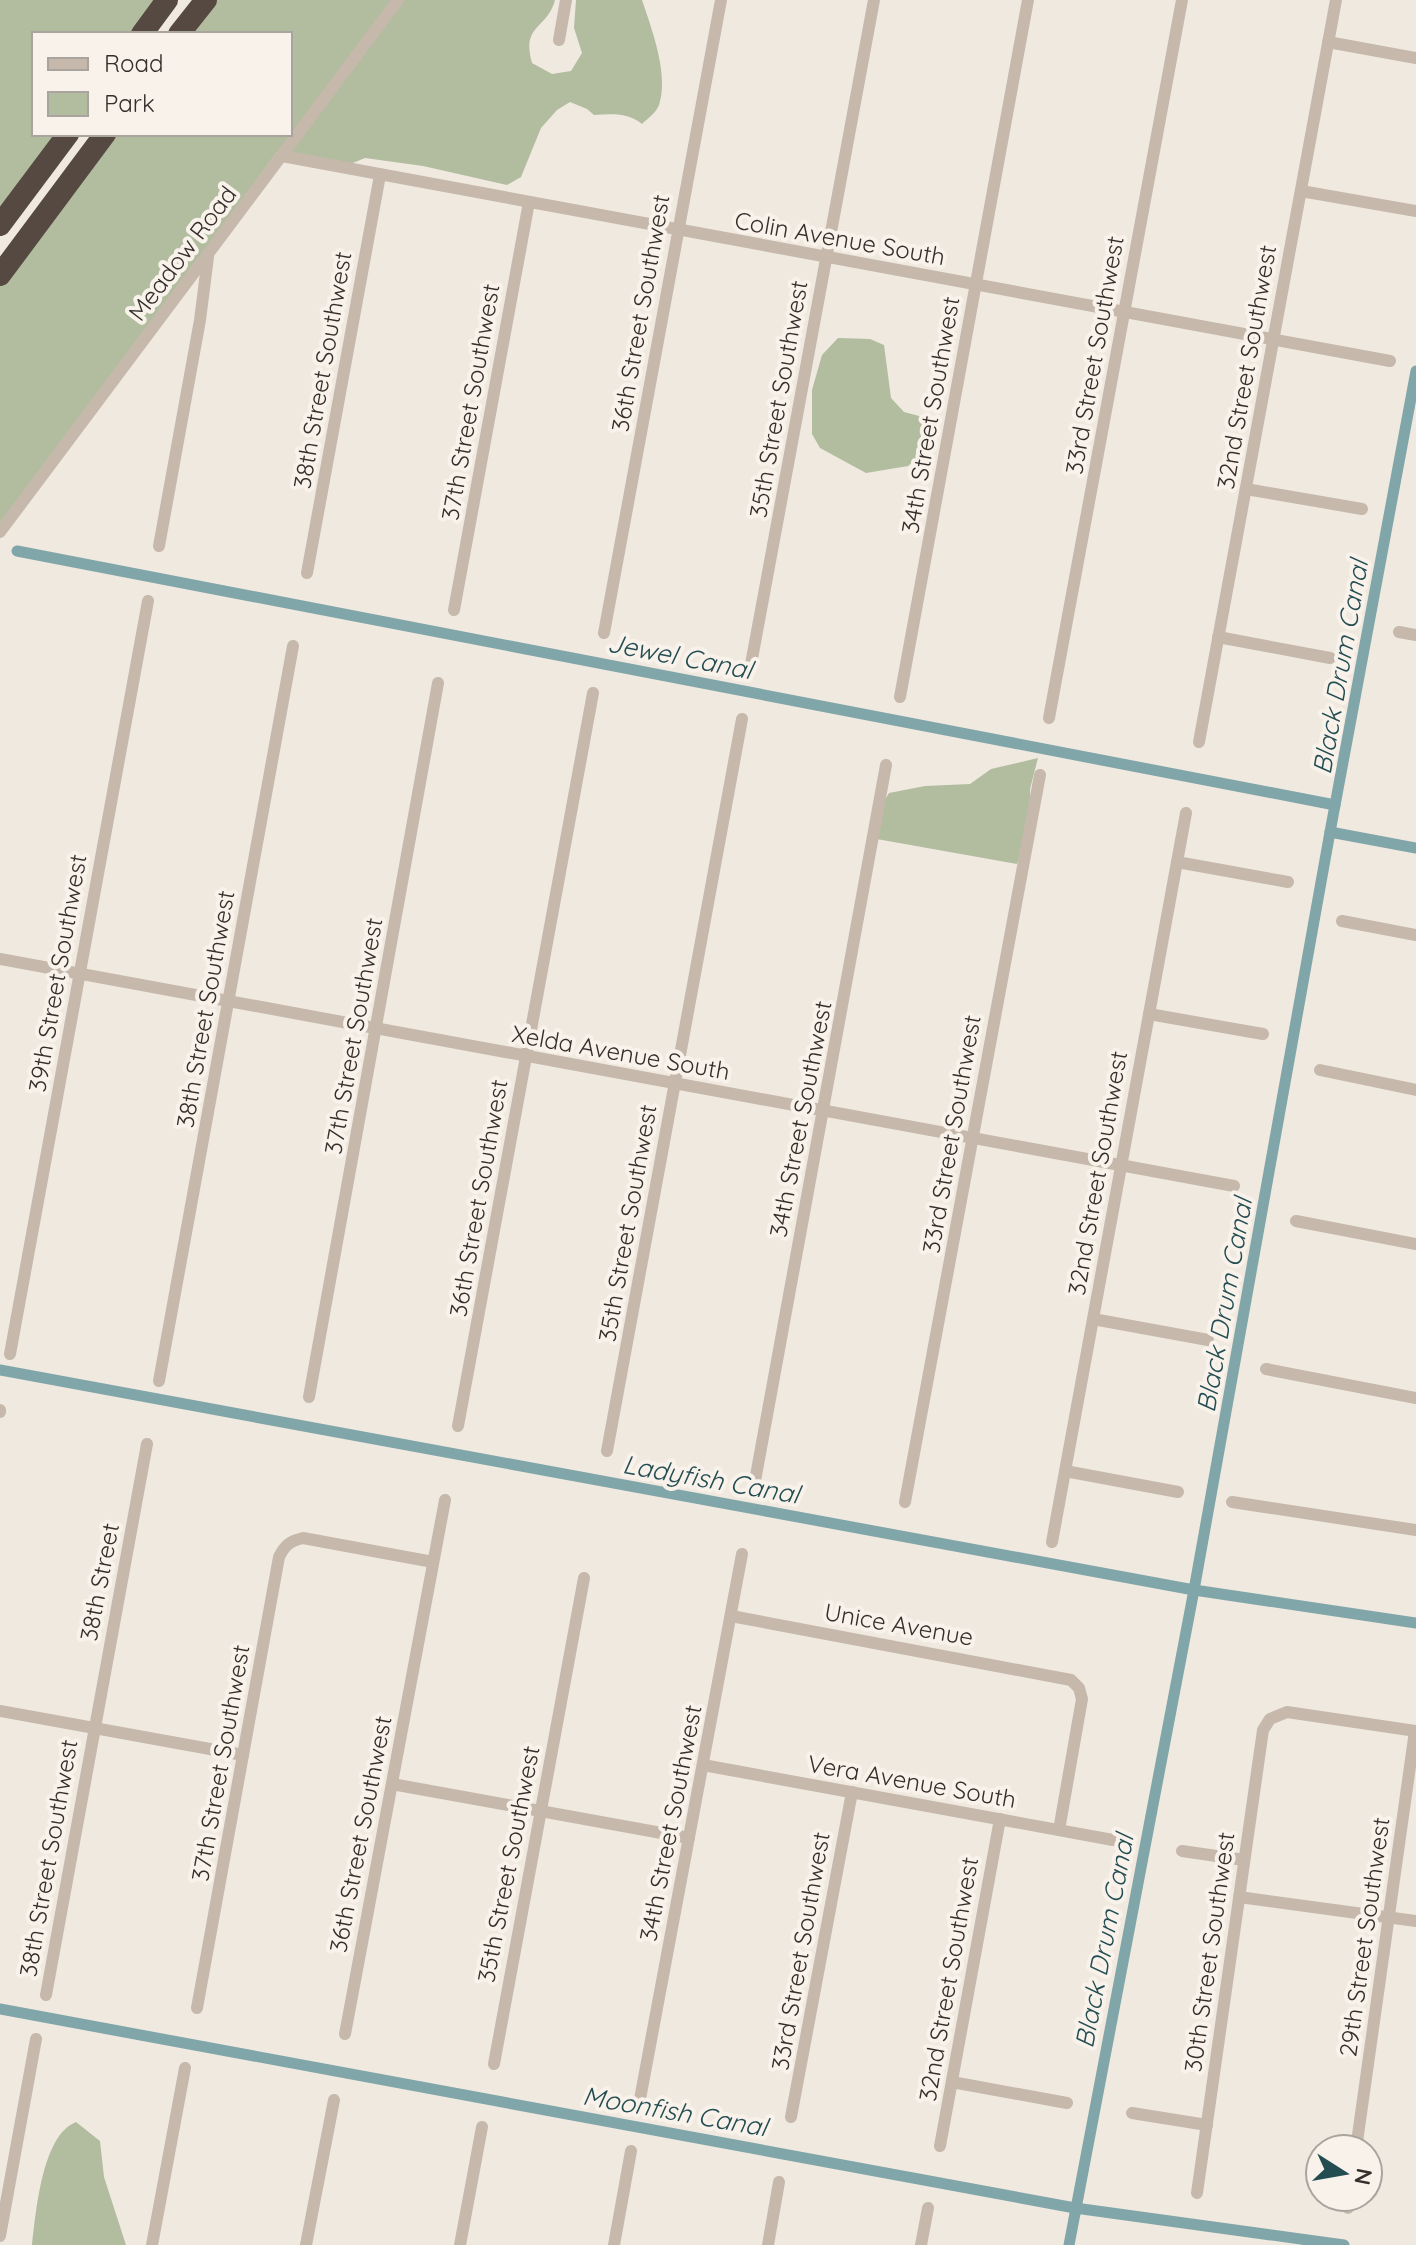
<svg xmlns="http://www.w3.org/2000/svg" width="1416" height="2245" viewBox="0 0 1416 2245" font-family="Quicksand,sans-serif">
<rect width="100%" height="100%" fill="#f0e9df"/>
<g fill="#b2bda0">
<path d="M0,0H160L134,34H34V134H60L0,215Z"/>
<path d="M214,0H555C547,30 521,24 532,63L552,74L571,71L582,53L574,28L576,0H642C652,30 669,74 659,105C656,113 648,118 642,124C628,112 611,114 594,115L587,109L570,102L557,110L541,128L521,177L507,185L423,166L365,158L343,167L277,152L0,529V285L112,134H290V34H186Z"/>
<path d="M838,338L870,339L884,345L891,398L904,412L923,417L919,456L908,466L866,473L820,448L812,434V390L822,355Z"/>
<path d="M1038,758L1030,789L1031,822L1017,864L871,838L873,820L889,793L925,786L970,784L991,769Z"/>
<path d="M76,2122L100,2141L104,2177L126,2245H32C36,2212 42,2135 76,2122Z"/>
</g>
<g fill="none" stroke-linecap="round" stroke-linejoin="round">
<g stroke="#81a6a9" stroke-width="11">
<path d="M17,551L1335,805"/>
<path d="M1330,832L1416,848"/>
<path d="M0,1370L1194,1590L1416,1623"/>
<path d="M0,2009L1075,2208L1344,2245"/>
<path d="M1069,2245L1194,1590L1330,832L1416,371"/>
</g>
<g stroke="#c6b9ac" stroke-width="12">
<path d="M559,40L566,0"/>
<path d="M1328,42L1416,58"/>
<path d="M282,156L1390,361"/>
<path d="M1301,191L1416,211"/>
<path d="M1246,489L1362,509"/>
<path d="M0,532L398,0"/>
<path d="M159,546L200,320L208,257"/>
<path d="M307,573L380,175"/>
<path d="M454,610L529,202"/>
<path d="M1399,632L1416,635"/>
<path d="M604,633L721,0"/>
<path d="M1218,637L1330,658"/>
<path d="M751,664L874,0"/>
<path d="M900,697L1028,0"/>
<path d="M1049,718L1182,0"/>
<path d="M1199,742L1336,0"/>
<path d="M1177,862L1288,882"/>
<path d="M1342,921L1416,935"/>
<path d="M0,959L1234,1186"/>
<path d="M1149,1014L1263,1034"/>
<path d="M1320,1070L1416,1090"/>
<path d="M1296,1221L1416,1244"/>
<path d="M1093,1319L1208,1340"/>
<path d="M10,1354L148,601"/>
<path d="M1266,1369L1416,1398"/>
<path d="M159,1381L293,646"/>
<path d="M309,1397L438,683"/>
<path d="M0,1412V1410"/>
<path d="M458,1426L593,693"/>
<path d="M607,1451L742,719"/>
<path d="M1065,1471L1178,1492"/>
<path d="M755,1481L886,765"/>
<path d="M905,1502L1040,775"/>
<path d="M1232,1502L1416,1530"/>
<path d="M1052,1542L1186,813"/>
<path d="M731,1616L1071,1680L1079,1688L1082,1699L1059,1830"/>
<path d="M0,1711L243,1755"/>
<path d="M703,1765L1113,1840"/>
<path d="M392,1784L689,1838"/>
<path d="M1182,1851L1244,1860"/>
<path d="M1239,1897L1416,1921"/>
<path d="M46,1995L147,1444"/>
<path d="M197,2008L279,1557C285,1545 290,1541 303,1538L433,1562"/>
<path d="M345,2034L445,1500"/>
<path d="M494,2064L584,1578"/>
<path d="M952,2082L1067,2103"/>
<path d="M640,2099L742,1554"/>
<path d="M1132,2113L1207,2125"/>
<path d="M791,2117L852,1792"/>
<path d="M940,2146L1000,1819"/>
<path d="M1356,2149L1415,1731"/>
<path d="M1197,2193L1263,1730L1270,1719L1287,1712L1416,1731"/>
<path d="M1348,2208L1349,2197"/>
<path d="M0,2236L36,2039"/>
<path d="M152,2245L185,2068"/>
<path d="M306,2245L334,2100"/>
<path d="M460,2245L482,2127"/>
<path d="M614,2245L631,2151"/>
<path d="M768,2245L779,2182"/>
<path d="M921,2245L928,2208"/>
</g>
<g stroke="#554942" stroke-width="22">
<path d="M142,34L167,0"/>
<path d="M179,34L206,0"/>
<path d="M0,225L68,134"/>
<path d="M0,275L105,134"/>
</g>
</g>
<g text-anchor="middle" dominant-baseline="central" stroke-width="8" stroke-linejoin="round" paint-order="stroke">
<g font-size="24" fill="#352e2a" stroke="#f8f2eb">
<text transform="translate(840 238) rotate(10)">Colin Avenue South</text>
<text transform="translate(182 253) rotate(-53)">Meadow Road</text>
<text transform="translate(640 313) rotate(-80)">36th Street Southwest</text>
<text transform="translate(1094 355) rotate(-80)">33rd Street Southwest</text>
<text transform="translate(1246 367) rotate(-80)">32nd Street Southwest</text>
<text transform="translate(322 370) rotate(-80)">38th Street Southwest</text>
<text transform="translate(778 399) rotate(-80)">35th Street Southwest</text>
<text transform="translate(470 402) rotate(-80)">37th Street Southwest</text>
<text transform="translate(930 415) rotate(-80)">34th Street Southwest</text>
<text transform="translate(57 973) rotate(-80)">39th Street Southwest</text>
<text transform="translate(205 1009) rotate(-80)">38th Street Southwest</text>
<text transform="translate(353 1036) rotate(-80)">37th Street Southwest</text>
<text transform="translate(621 1052) rotate(10)">Xelda Avenue South</text>
<text transform="translate(800 1119) rotate(-79)">34th Street Southwest</text>
<text transform="translate(951 1134) rotate(-80)">33rd Street Southwest</text>
<text transform="translate(1097 1173) rotate(-80)">32nd Street Southwest</text>
<text transform="translate(478 1198) rotate(-80)">36th Street Southwest</text>
<text transform="translate(627 1223) rotate(-80)">35th Street Southwest</text>
<text transform="translate(99 1582) rotate(-79)">38th Street</text>
<text transform="translate(899 1624) rotate(10)">Unice Avenue</text>
<text transform="translate(220 1763) rotate(-80)">37th Street Southwest</text>
<text transform="translate(912 1781) rotate(10)">Vera Avenue South</text>
<text transform="translate(670 1823) rotate(-79)">34th Street Southwest</text>
<text transform="translate(360 1834) rotate(-79)">36th Street Southwest</text>
<text transform="translate(48 1858) rotate(-80)">38th Street Southwest</text>
<text transform="translate(508 1864) rotate(-79)">35th Street Southwest</text>
<text transform="translate(1364 1937) rotate(-82)">29th Street Southwest</text>
<text transform="translate(800 1951) rotate(-80)">33rd Street Southwest</text>
<text transform="translate(1209 1952) rotate(-82)">30th Street Southwest</text>
<text transform="translate(948 1979) rotate(-80)">32nd Street Southwest</text>
</g>
<g font-size="26" font-style="italic" fill="#244d52" stroke="#f8f2eb">
<text transform="translate(680 656) rotate(11)">Jewel Canal</text>
<text transform="translate(1340 667) rotate(-80)">Black Drum Canal</text>
<text transform="translate(1224 1305) rotate(-80)">Black Drum Canal</text>
<text transform="translate(711 1479) rotate(10)">Ladyfish Canal</text>
<text transform="translate(1104 1941) rotate(-79)">Black Drum Canal</text>
<text transform="translate(675 2111) rotate(10)">Moonfish Canal</text>
</g>
</g>
<rect x="32" y="32" width="260" height="104" fill="#f8f2eb" stroke="#aaa49e" stroke-width="2"/>
<rect x="48" y="58" width="40" height="12" fill="#c6b9ac" stroke="#aaa49e" stroke-width="2"/>
<text x="104" y="72" font-size="24" fill="#352e2a">Road</text>
<rect x="48" y="92" width="40" height="24" fill="#b2bda0" stroke="#aaa49e" stroke-width="2"/>
<text x="104" y="112" font-size="24" fill="#352e2a">Park</text>
<g transform="translate(1344 2173) rotate(101)"><circle r="38" fill="#f8f2eb" stroke="#aaa49e" stroke-width="2"/>
<path d="M0-6L14 30L0 20L-14 30Z" fill="#244d52"/>
<text y="-12" font-size="22" font-weight="bold" text-anchor="middle" fill="#352e2a">N</text>
</g>
</svg>
